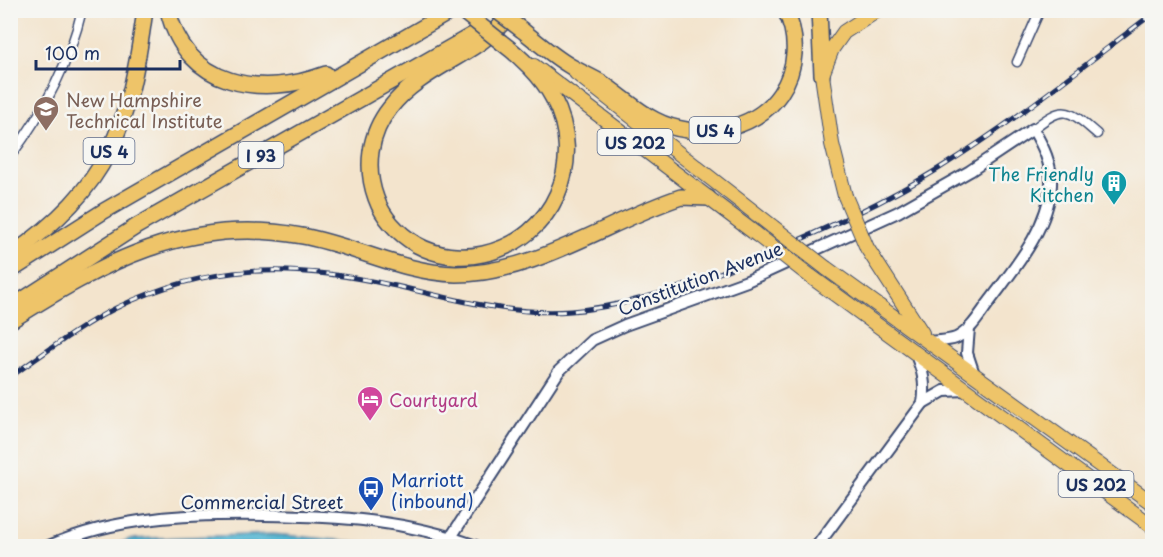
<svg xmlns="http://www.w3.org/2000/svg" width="1163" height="557" viewBox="0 0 1163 557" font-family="'Playpen Sans',sans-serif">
<defs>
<pattern id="water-rules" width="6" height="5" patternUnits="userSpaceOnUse" patternTransform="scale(1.5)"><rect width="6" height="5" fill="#55b7d4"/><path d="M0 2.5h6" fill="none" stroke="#4695af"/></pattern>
</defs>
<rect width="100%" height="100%" fill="#f6f6f2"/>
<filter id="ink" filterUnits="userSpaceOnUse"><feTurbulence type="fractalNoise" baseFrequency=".0167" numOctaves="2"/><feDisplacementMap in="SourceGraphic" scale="12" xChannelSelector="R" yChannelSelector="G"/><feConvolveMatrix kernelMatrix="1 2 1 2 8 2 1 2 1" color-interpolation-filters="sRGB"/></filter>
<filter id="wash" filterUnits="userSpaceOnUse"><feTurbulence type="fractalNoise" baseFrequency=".008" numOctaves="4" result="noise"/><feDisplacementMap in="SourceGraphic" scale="24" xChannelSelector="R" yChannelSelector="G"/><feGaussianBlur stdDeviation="1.35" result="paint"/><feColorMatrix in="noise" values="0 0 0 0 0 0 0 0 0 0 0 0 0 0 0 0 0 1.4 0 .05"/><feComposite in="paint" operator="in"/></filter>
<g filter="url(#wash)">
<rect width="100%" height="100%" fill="#f3e4cd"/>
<path fill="url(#water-rules)" stroke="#387399" stroke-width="1.5" d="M273,534L400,546H113L130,539Z"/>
</g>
<g filter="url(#ink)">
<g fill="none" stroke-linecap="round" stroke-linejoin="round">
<g stroke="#3b4a6f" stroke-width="11">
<g id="minor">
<path d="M1017,62L1040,10"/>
<path d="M1033,129C1065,104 1068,109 1097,134"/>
<path d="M10,157C44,112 69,65 82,10"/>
</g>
</g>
<g stroke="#3b4a6f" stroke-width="14">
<g id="tertiary">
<path d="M969,328L967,353L974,374"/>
<path d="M915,353C923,371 926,383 923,403"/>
<path d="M451,537L559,371L592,340L625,325L747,281L898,212L970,171L1033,129C1043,146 1052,164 1051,185C1048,229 1015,267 990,301C980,314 971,331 956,338C948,341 937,341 929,342"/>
<path d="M49,546C117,516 191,514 264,515C337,516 407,520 476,546"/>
<path d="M817,546L923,403L944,391L966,390"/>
</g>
</g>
<g stroke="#3b4a6f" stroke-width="16">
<g id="primary">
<path d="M534,66L756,234"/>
<path d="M576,73L773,227"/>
<path d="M845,196L832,144L822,75L832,49L844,32L878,10"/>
<path d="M867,248L922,333"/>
<path d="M826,268L1152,503"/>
<path d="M810,276L1152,526"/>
</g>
</g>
<g stroke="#3b4a6f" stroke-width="18">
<g id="motorway">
<path d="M168,10C186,88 262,98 326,74"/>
<path d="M819,10L822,75"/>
<path d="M522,30C537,42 553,56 570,66C580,72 592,77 602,83C620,95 636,110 655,120C695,141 754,132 780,94C797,69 799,37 785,10"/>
<path d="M501,42C520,56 542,77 553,98C587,161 554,239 483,254C461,259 437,256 417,245C399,234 383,218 376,198C365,168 369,134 390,108C412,79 448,64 478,44C491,36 503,22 515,11"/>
<path d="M10,256C110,186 129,128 145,10"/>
<path d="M10,271L104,211L453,10"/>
<path d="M10,308L137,226L483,29"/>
<path d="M10,321C103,262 189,215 302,236C354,245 402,273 456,274C536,274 607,221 681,197L708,198"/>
</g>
</g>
<use href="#minor" stroke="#fff" stroke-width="8"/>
<use href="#tertiary" stroke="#fff" stroke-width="10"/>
<use href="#primary" stroke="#eec469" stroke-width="14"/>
<use href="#motorway" stroke="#eec469" stroke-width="15"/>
<g stroke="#1b2f5e" stroke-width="5">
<path id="rail" d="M10,377C45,353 78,327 116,308C208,263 293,263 391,285C451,298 510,316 571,311C638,305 702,281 764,255C823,230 883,203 938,169C1013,123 1082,67 1152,14"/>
</g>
<use href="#rail" stroke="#f6f6f2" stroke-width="3" stroke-dasharray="9" stroke-linecap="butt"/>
<g stroke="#3b4a6f" stroke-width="16" stroke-linecap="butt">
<g id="primary-bridge">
<path d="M845,196L867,248"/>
<path d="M773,227L826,268"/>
<path d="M756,234L810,276"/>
</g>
</g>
<g stroke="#3b4a6f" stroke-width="18" stroke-linecap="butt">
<g id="motorway-bridge">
<path d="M461,10L501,42"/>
<path d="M496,10L522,30"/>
</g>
</g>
<use href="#primary-bridge" stroke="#eec469" stroke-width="14"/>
<use href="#motorway-bridge" stroke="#eec469" stroke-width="15"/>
</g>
</g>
<defs>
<g id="university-pin" transform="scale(1.35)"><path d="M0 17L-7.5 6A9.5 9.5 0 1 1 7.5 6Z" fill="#8d6e63" stroke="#f6f6f2"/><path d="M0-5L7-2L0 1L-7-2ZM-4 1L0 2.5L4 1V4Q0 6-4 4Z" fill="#fff"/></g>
<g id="building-pin" transform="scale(1.35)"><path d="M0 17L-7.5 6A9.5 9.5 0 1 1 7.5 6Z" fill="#0f9aa8" stroke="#f6f6f2"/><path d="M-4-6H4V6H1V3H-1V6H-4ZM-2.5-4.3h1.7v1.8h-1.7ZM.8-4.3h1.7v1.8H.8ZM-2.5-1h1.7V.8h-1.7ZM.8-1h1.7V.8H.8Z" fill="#fff"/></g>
<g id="hotel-pin" transform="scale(1.35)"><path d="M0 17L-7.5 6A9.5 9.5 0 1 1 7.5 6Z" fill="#d1479c" stroke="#f6f6f2"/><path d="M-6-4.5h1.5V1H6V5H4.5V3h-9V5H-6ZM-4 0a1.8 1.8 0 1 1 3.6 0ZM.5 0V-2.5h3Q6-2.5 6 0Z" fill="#fff"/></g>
<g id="bus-pin" transform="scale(1.35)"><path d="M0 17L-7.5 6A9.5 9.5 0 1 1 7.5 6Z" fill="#1a4fb4" stroke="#f6f6f2"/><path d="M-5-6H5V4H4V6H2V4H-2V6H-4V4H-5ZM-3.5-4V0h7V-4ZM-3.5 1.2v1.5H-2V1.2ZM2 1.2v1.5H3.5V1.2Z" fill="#fff"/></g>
</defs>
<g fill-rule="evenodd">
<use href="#university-pin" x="46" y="109"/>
<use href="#building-pin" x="1114" y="183"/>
<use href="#hotel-pin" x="370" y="399"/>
<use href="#bus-pin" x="371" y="489"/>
</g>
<g text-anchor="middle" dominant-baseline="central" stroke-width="5" stroke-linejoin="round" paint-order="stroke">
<g fill="#f6f6f2" stroke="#5d6b8a" stroke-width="1.5">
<rect x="689.5" y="117" width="51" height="26" rx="4.5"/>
<rect x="597.5" y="129" width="75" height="26" rx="4.5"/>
<rect x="83.5" y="138" width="51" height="26" rx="4.5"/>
<rect x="238.5" y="142" width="45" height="26" rx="4.5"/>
<rect x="1058.5" y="471" width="75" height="26" rx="4.5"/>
</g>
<g font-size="16" font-weight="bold" fill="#1b2f5e">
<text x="715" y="130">US 4</text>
<text x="635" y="142">US 202</text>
<text x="109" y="151">US 4</text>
<text x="261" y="155">I 93</text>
<text x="1096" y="484">US 202</text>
</g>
<g font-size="18" fill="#785e54" stroke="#f6f6f2" text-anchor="start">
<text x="66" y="99">New Hampshire<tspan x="66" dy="21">Technical Institute</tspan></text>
</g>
<g font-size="18" fill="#0d838f" stroke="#f6f6f2" text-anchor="end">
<text x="1094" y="173">The Friendly<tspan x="1094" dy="21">Kitchen</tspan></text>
</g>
<g font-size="18" fill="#1b2f5e" stroke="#f6f6f2">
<text transform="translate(700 278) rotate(-21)">Constitution Avenue</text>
<text x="262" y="501">Commercial Street</text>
</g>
<g font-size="18" fill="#b23c85" stroke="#f6f6f2" text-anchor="start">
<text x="389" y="399">Courtyard</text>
</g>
<g font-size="18" fill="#164399" stroke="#f6f6f2" text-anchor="start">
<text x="391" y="479">Marriott<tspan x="391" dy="21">(inbound)</tspan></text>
</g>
</g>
<rect width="1163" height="557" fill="none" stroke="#f6f6f2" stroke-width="36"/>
<path d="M36 60v9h144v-9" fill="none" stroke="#1b2f5e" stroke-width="3"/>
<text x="45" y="60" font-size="18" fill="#1b2f5e" stroke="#f6f6f2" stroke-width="4.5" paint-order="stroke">100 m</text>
</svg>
